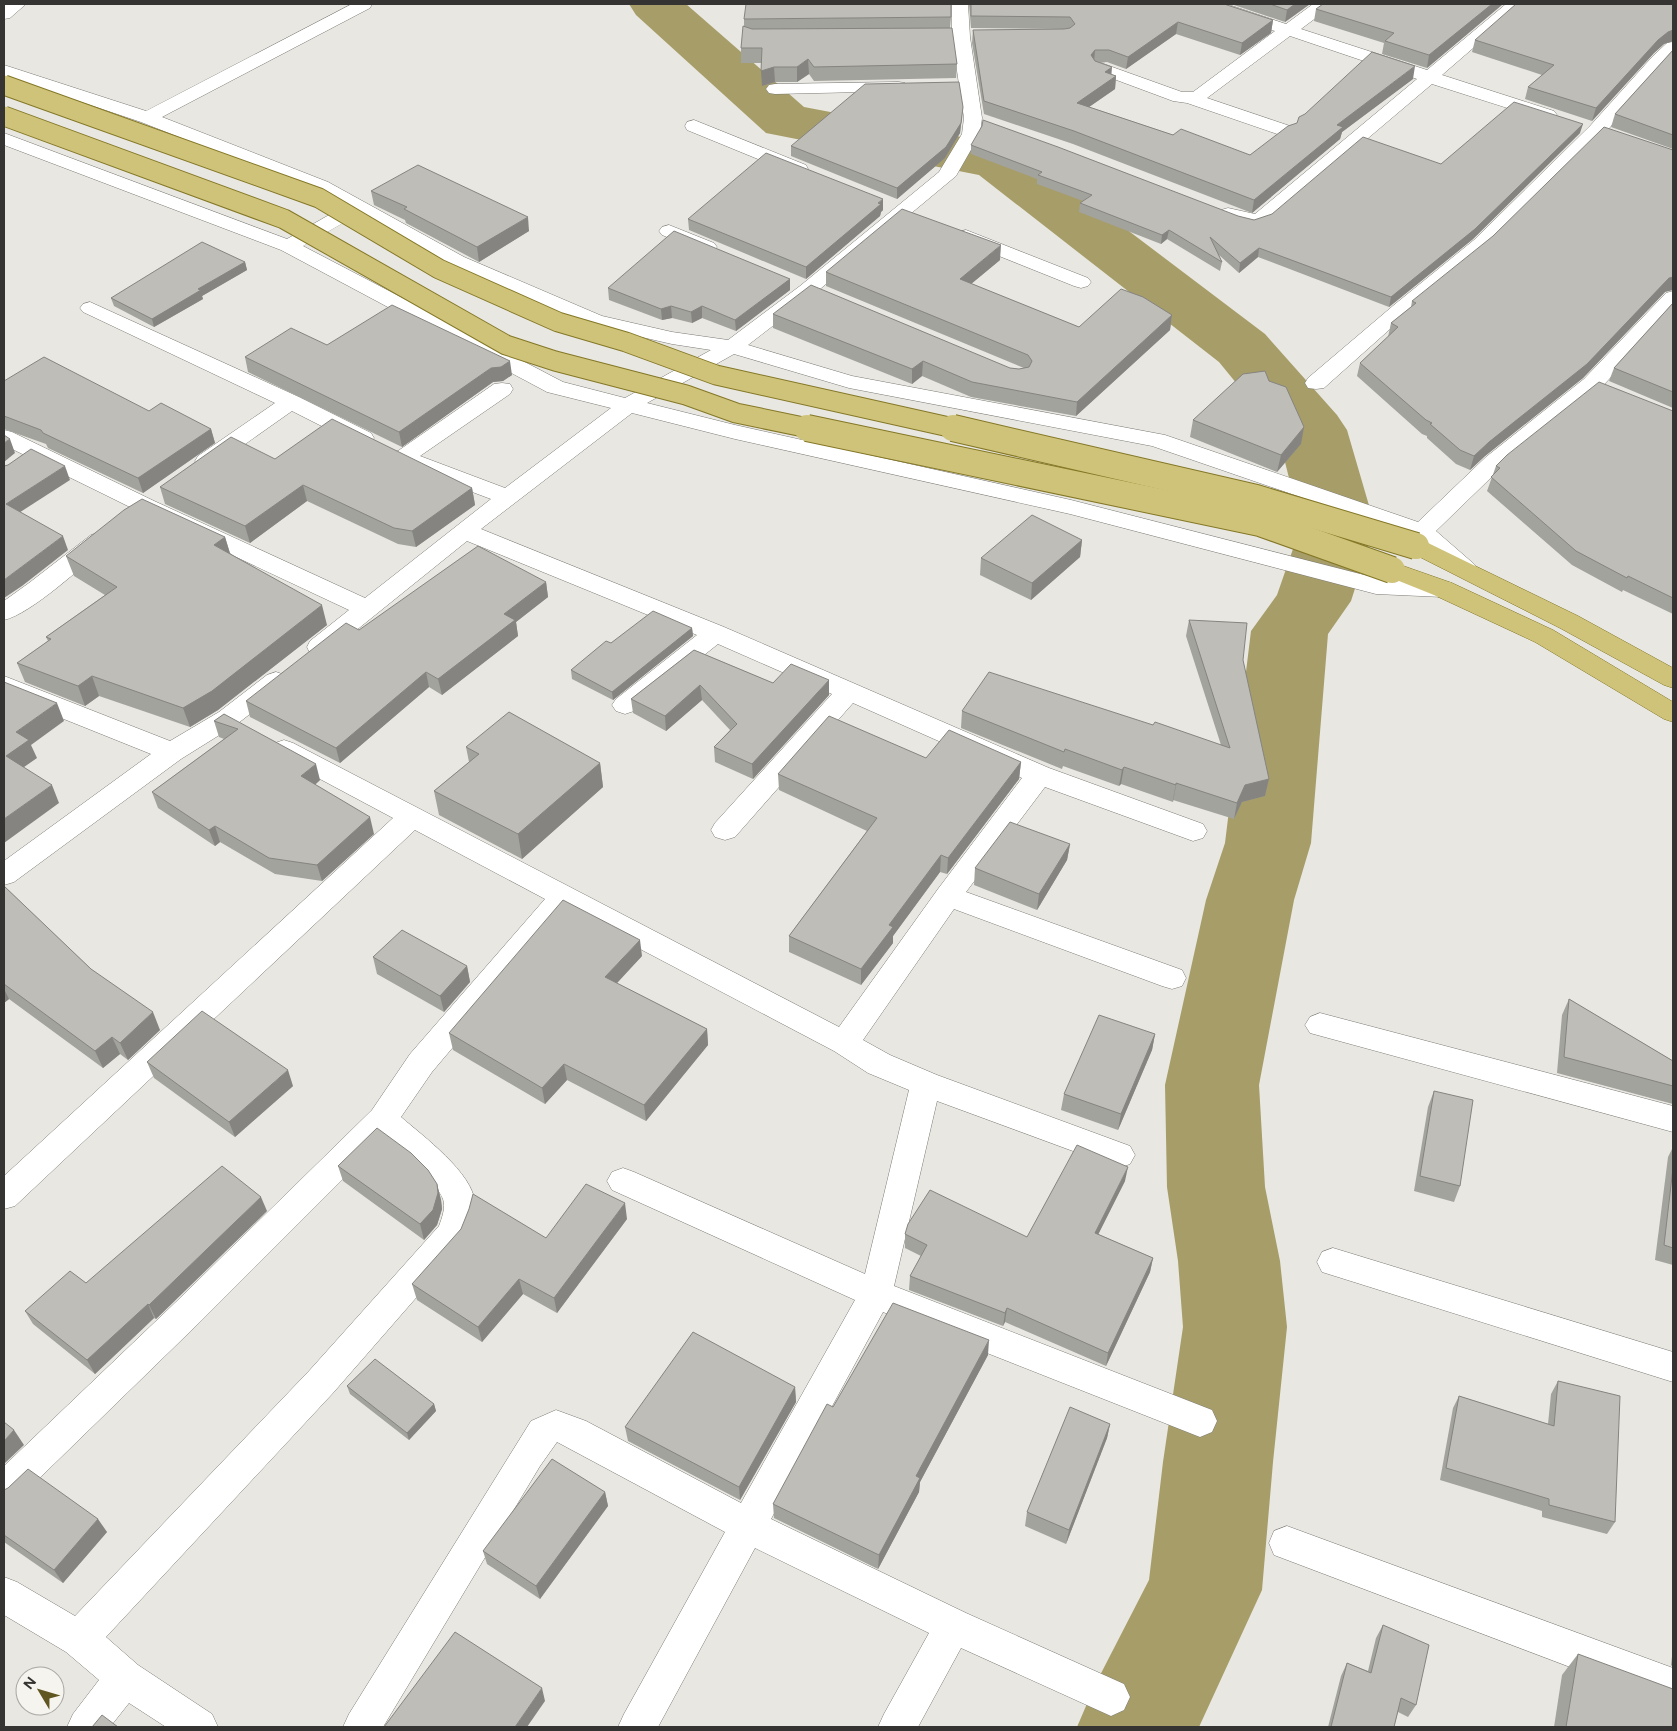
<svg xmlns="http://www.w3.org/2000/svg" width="1677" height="1731" viewBox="0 0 1677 1731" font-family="Figtree,sans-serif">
<rect width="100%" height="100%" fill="#e8e7e1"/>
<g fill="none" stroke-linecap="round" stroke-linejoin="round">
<path fill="#a79d68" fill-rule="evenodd" d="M629,4H686L804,107L1019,148L1265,334L1337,415L1347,430L1375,526L1351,601L1328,634L1311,843L1294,900L1259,1085L1265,1187L1280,1261L1287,1327L1273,1462L1262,1590L1199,1727H1077L1095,1685L1149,1580L1163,1462L1183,1327L1178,1261L1167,1187L1165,1085L1206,900L1225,843L1251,631L1277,595L1301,526L1278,434L1219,362L979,175L766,133L636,15Z"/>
<g stroke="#7c7b76" stroke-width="1">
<g id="minor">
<path d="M7,4H26L10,18L4,19V6Z"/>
<path d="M352,4H372L370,8L162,117L328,182L464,257L602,316L672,332L728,340L800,286L939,172L962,134L964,118L952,37V4H968L970,37L982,118L980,134L956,176L814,294L748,345L852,376L1165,435L1418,522L1486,457L1584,379L1666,293L1673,291V309L1600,389L1502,467L1436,531L1474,564L1478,569L1474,574L1466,577L1458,574L1414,536L1152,446L849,388L734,354L647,403L735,425L1071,500L1376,578L1443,581L1452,583L1455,589L1452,595L1443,597L1376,594L1070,514L735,439L632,413L481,529L724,627L1049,768L1203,824L1207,831L1203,838L1193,841L1045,787L966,892L1182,970L1186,978L1182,986L1172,989L1162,986L954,909L863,1040L890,1055L937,1075L1130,1146L1135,1155L1130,1164L1119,1168L937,1101L894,1286L1212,1410L1217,1421L1212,1432L1200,1437L883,1312L771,1519L966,1613L1124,1684L1130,1697L1124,1710L1111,1716L961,1648L918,1727H878L884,1714L929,1633L755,1548L658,1727H618L624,1714L725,1532L557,1442L540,1466L383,1727H343L349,1714L531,1421L556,1410L586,1421L741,1503L855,1300L612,1190L607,1181L612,1172L623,1168L634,1172L865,1274L909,1090L868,1073L834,1051L568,911L432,1072L401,1117C423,1136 473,1173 475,1203C476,1217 469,1232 463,1244L333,1393L106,1637L138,1665L212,1714L218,1727H166L129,1703L110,1727H67L73,1714L99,1680L66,1652L4,1615V1577L17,1582L75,1616L309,1371L439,1226C442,1218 446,1207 443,1199C437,1182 398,1151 384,1138L201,1321L16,1501L4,1506V1466L177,1301L372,1110L410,1054L545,899L415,830L15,1206L4,1209V1176L393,818L275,755L271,749L275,743L284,740L293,743L839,1027L938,889L1022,778L853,703L735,837L725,840L715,837L711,830L715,823L832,694L718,644L634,711L625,714L616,711L612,705L616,699L697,635L467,541L328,653L319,655L310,653L307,647L310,641L349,610L136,510L4,445V430L12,432L152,500L365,598L491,499L395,463L390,457L393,452L398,451L494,384L502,383L510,384L513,389L510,394L420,456L505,488L611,408L547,392L281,250L4,145V133L287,239L343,207L314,190L141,122L4,76V65L146,111ZM357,215L450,265L589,325L672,344L711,350L625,398L563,382L303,246Z"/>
<path d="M1202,4H1226L1286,24L1313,4H1331L1329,8L1301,29L1427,70L1506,4H1524L1442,75L1554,111L1557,115L1554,119L1548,120L1542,119L1432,84L1269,222L1253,227L1221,218L1218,214L1221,210L1228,208L1255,214L1417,79L1290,36L1207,98L1293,127L1295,131L1293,135L1286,137L1187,103L1173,101L1095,72L1092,68L1095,64L1101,63L1182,92H1193L1275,31L1204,8Z"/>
<path d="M1673,42V56L1604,134L1488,248L1408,313L1324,388L1316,389L1308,388L1305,383L1308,378L1394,305L1474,240L1590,126L1653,56L1667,43Z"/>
<path d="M899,82L905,83L908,87L905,91L775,94L769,93L766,89L769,85L775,84Z"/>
<path d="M694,120L806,165L808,169L806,173L799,175L792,173L687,130L685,126L687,122Z"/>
<path d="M669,225L714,243L717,247L714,251L707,253L662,235L659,231L662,227Z"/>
<path d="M966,230L1088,278L1091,282L1088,286L1081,288L1074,286L959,240L956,236L959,232Z"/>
<path d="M90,302L299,397L371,433L374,438L371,443L363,445L355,443L292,411L214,466L206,468L198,466L195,461L198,456L275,403L83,312L80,308L83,304Z"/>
<path d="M99,533L107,535L111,540L107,545C84,565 31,614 4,620V601L29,583L91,535Z"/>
<path d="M276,672L285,675L289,681L285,687L237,724L181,759L14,882L4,885V861L151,754L4,695V676L170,741L219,712L267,675Z"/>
<path d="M1320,1013L1673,1106V1132L1310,1033L1305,1025L1310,1017Z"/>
<path d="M1333,1248L1673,1352V1382L1322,1272L1317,1262L1322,1252Z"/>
<path d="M1287,1526L1673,1668V1706L1274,1555L1269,1543L1274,1531Z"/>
</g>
</g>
<g stroke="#847726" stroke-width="1">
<g id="major">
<path d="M1416,538L1424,541L1578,616L1673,668V688L1664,685L1560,628L1408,551L1404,546L1408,541Z"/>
<path d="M1392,562L1452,583L1553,630L1673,702V722L1664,719L1535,642L1434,595L1384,575L1380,570L1384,565Z"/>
</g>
</g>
<use href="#minor" fill="#fff" fill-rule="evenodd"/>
<use href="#major" fill="#cfc379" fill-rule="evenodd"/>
<g stroke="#847726" stroke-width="21" stroke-linecap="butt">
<g id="major-bridge-far1">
<path d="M4,85L319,198L439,269L558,322L626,342L716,375L958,429"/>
<path d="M4,116L284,219L506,345L555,361L686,395L736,413L813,429"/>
</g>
</g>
<g stroke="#847726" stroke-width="28" stroke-linecap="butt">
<g id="major-bridge">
<path d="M807,428L1260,523L1392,570"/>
<path d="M953,428L1256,498L1416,546"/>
</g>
</g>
<use href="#major-bridge-far1" stroke="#cfc379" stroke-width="19"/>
<use href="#major-bridge" stroke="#cfc379" stroke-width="26"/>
</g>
<g fill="#a3a39d">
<path d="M969,4H1224L1273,20L1271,33L1240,55L1176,34L1126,69L1107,62L1100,63L1112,75L1116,76L1115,89L1089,107L1173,135L1250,155L1297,123L1413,79L1342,132L1340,139L1252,213L1073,144L984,114L972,43L973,30L1066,29L971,28Z"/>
<path d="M1231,4H1310L1285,22Z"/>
<path d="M1503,4L1427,68L1382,54L1384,43L1314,21L1316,9Z"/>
<path d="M1673,4V41L1664,44L1654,53L1592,121L1525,99L1528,87L1542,75L1472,52L1475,40Z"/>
<path d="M951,17L950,28L957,64L956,78L814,81L809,74L797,82H775L762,86V63H741V48L744,27V19Z"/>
<path d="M1673,50V149L1611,127L1615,114Z"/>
<path d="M962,118L960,133L945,158L897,199L791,156V146Z"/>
<path d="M1580,133L1473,239L1389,307L1258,257L1239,273L1219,255L1222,262L1220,271L1167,239L1161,244L1079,212L1080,203L1083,201L1037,184V179L971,154V145L1238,216L1254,220L1441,164Z"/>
<path d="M371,191L529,231L479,262L406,223L405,220L374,205Z"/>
<path d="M883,210L881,212L880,216L806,279L689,230L688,219Z"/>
<path d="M1000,260L971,284L1079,327L1172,315L1170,330L1076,416L971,397L922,376L912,384L773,328V314L1010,368L1019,369L1024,368L826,286V272Z"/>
<path d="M245,262L247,270L202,296L203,299L154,327L114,306L111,298Z"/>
<path d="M790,279V290L736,331L702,318L692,323L672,318L662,320L609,300L608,288Z"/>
<path d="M1665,292L1583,378L1485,456L1470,470L1456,464L1427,438V436L1422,434L1357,376L1360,363L1388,337L1391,323L1411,307L1412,301Z"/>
<path d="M1673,303V408L1609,381L1614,368Z"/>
<path d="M327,345L512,375L503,381L493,382L402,447L248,372L245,357Z"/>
<path d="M4,381L149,411L211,429L215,443L143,493L48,448L46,444L4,429Z"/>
<path d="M1269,381L1301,444L1277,472L1190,437L1193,420Z"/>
<path d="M1673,411V614L1623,590L1622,592L1572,565L1487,491L1496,466Z"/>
<path d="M275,459L472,488L475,505L416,547L398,544L307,501L250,543L165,504L160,487Z"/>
<path d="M225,537L230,553L327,625L218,710L190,727L99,696L85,706L25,682L17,663L48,641L46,637L105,595L74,576L66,556Z"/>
<path d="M1082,540L1080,557L1031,600L980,575L981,558Z"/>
<path d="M546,582L548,597L516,622L518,636L442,695L429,687L340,763L250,717L246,701L359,630Z"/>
<path d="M1189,620L1243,660L1269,779L1265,796L1242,802L1234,819L1173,800V802L1121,784L1119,786L1063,766L1062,769L961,728L962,711L1153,725L1221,745L1186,636Z"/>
<path d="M692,628L693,636L613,700L572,679L571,670L611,643Z"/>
<path d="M694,650L773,683L829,695L753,779L715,762L714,747L730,730L702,700L666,731L633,713L631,699Z"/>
<path d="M224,714L320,780L315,785L374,834L322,881L275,874L220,842L215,846L158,808L152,792L224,739L219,737L214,721Z"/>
<path d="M466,747L600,763L603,787L522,859L439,815L434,791L469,762Z"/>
<path d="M926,758L1021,762L1019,779L947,874L940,872L893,936V943L861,985L789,952V936L867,831L779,790L778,774Z"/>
<path d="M1070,844L1067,860L1037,910L974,885L975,868Z"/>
<path d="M4,886L91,969L160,1030L128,1060L120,1054L103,1068L9,999L4,1003Z"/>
<path d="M642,956L616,983L707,1029L708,1045L646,1121L567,1080L545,1104L453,1050L449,1033Z"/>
<path d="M373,957L467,966L470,982L444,1012L377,974Z"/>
<path d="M1569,999L1673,1061V1104L1557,1073L1562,1015Z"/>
<path d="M1155,1034L1152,1050L1118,1130L1061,1110L1064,1094Z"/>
<path d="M147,1062L293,1086L235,1137L154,1078Z"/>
<path d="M1434,1091L1460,1186L1454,1202L1414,1191L1428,1107Z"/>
<path d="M1673,1147V1265L1655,1260L1668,1157Z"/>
<path d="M338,1166L437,1184L441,1200L442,1209L437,1225L424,1240L343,1181Z"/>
<path d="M1125,1181L1098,1234L1153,1258L1150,1272L1106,1366L1005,1322L1003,1326L909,1290L910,1276L921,1256L905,1248V1234L1027,1237Z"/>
<path d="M267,1211L156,1319L154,1318L95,1374L33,1324L25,1311L86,1283Z"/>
<path d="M627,1219L557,1313L523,1294L482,1342L417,1300L412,1284L546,1238Z"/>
<path d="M988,1355L920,1482L919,1492L878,1569L774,1518L773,1504L833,1407Z"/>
<path d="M1558,1381L1615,1522L1607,1534L1542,1517V1511L1440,1480L1453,1408L1459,1396L1548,1424L1551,1394Z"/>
<path d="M347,1386L434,1404L436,1411L409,1440L350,1394Z"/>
<path d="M795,1387L796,1402L740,1500L628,1441L625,1427Z"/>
<path d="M1110,1424L1107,1438L1066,1544L1025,1526L1027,1512Z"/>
<path d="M4,1490L107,1532L63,1583L4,1542Z"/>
<path d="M605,1492L608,1506L540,1599L487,1564L483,1551Z"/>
<path d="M1383,1625L1416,1705L1408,1717L1398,1712L1394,1727H1328L1341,1676L1347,1663L1368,1671L1376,1638Z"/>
<path d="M1673,1648V1667L1671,1665Z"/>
<path d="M1578,1654L1673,1727H1554L1562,1675Z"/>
</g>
<g fill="#858480">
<path d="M1295,4H1310L1285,22L1287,10Z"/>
<path d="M1492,4H1503L1427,68L1429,55Z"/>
<path d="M1273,20L1271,33L1240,55L1242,43Z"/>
<path d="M1178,22L1176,34L1126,69L1128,57Z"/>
<path d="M1673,30V41L1664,44L1654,53L1592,121L1596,108L1658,40L1668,32Z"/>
<path d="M1095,50L1094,63L1091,55Z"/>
<path d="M808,59L809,74L797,82V67Z"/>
<path d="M1415,66L1413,79L1342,132L1340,139L1252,213L1254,200L1337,125Z"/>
<path d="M774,67L775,82L762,86L761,71Z"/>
<path d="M1112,67L1111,80L1116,76L1115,89L1076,116L1077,103L1105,72Z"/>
<path d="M963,107L960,133L945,158L897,199V188Z"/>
<path d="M1583,124L1580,133L1473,239L1389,307L1391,297Z"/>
<path d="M883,199V210L881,212L880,216L806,279V267Z"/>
<path d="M528,217L529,231L479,262L477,247Z"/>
<path d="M1169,230L1167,239L1161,244L1162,235Z"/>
<path d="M1001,245L1000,260L959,294L960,279Z"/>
<path d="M1259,248L1258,257L1239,273L1240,263Z"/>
<path d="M245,262L247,270L202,296L203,299L154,327L152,319L198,289Z"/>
<path d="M1673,277V290L1665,292L1583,378L1485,456L1470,470L1474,456L1489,442L1669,278Z"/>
<path d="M790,279V290L736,331L735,320Z"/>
<path d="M671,306L672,318L662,320L661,309Z"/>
<path d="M702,306V318L692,323L691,312Z"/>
<path d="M1172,315L1170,330L1076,416L1077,402Z"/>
<path d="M510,361L512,375L503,381L493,382L402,447L399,432L491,368Z"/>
<path d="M923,361L922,376L912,384V369Z"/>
<path d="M1304,427L1301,444L1277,472L1281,455Z"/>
<path d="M211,429L215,443L143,493L138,478Z"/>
<path d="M10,439L15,453L4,462V443Z"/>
<path d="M65,466L70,480L11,518L6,504Z"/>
<path d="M303,485L307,501L250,543L245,526Z"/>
<path d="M472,488L475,505L416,547L412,531Z"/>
<path d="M63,536L68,550L22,586L4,598V580Z"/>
<path d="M225,537L231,557L214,545Z"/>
<path d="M1082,540L1080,557L1031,600L1032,583Z"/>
<path d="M546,582L548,597L516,622L518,636L442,695L438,679L504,614Z"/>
<path d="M322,605L327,625L218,710L190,727L183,708Z"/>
<path d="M692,628L693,636L613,700L612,692Z"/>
<path d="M426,672L429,687L340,763L336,748Z"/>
<path d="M92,676L99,696L85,706L78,686Z"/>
<path d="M829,680V695L753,779L752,764Z"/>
<path d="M700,685L702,700L666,731L665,716Z"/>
<path d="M57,703L64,721L31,745L37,758L14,774L6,756L16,732Z"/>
<path d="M1021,762L1019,779L947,874L948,858Z"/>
<path d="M600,763L603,787L522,859L518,834Z"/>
<path d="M316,764L320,780L305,793L301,776Z"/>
<path d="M1124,767L1121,784L1119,786L1122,770Z"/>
<path d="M1269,779L1265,796L1242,802L1234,819L1237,803L1245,785Z"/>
<path d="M1176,783L1173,800V802L1176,785Z"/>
<path d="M52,785L59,803L4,843V819Z"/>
<path d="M370,817L374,834L322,881L317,865Z"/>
<path d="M215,826L220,842L215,846L209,830Z"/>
<path d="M1070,844L1067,860L1037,910L1039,894Z"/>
<path d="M941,855L940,872L893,936V943L861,985V969L889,925Z"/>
<path d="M640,940L642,956L607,994L605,977Z"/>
<path d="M467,966L470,982L444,1012L440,996Z"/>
<path d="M4,989L9,999L4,1003Z"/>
<path d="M153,1012L160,1030L128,1060L120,1043Z"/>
<path d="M707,1029L708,1045L646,1121L644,1105Z"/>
<path d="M1155,1034L1152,1050L1118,1130L1121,1114Z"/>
<path d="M112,1037L120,1054L103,1068L95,1051Z"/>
<path d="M564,1064L567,1080L545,1104L542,1088Z"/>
<path d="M288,1070L293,1086L235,1137L229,1122Z"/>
<path d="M1128,1167L1125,1181L1092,1247L1095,1233Z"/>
<path d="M437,1184L441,1200L442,1209L437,1225L424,1240L420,1224Z"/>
<path d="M261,1197L267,1211L156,1319L149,1305Z"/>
<path d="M625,1203L627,1219L557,1313L554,1298Z"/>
<path d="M1153,1258L1150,1272L1106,1366L1108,1353Z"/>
<path d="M519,1279L523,1294L482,1342L478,1327Z"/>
<path d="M148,1304L154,1318L95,1374L87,1360Z"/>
<path d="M1007,1308L1005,1322L1003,1326L1005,1313Z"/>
<path d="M989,1340L988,1355L920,1482L919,1492L878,1569L879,1555L916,1476Z"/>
<path d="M795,1387L796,1402L740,1500L739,1487Z"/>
<path d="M434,1404L436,1411L409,1440L407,1433Z"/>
<path d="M1110,1424L1107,1438L1066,1544L1069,1530Z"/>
<path d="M14,1430L24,1445L4,1464V1441Z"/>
<path d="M605,1492L608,1506L540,1599L536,1586Z"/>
<path d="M98,1519L107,1532L63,1583L54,1570Z"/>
<path d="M542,1688L545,1701L527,1727H515Z"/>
</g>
<g fill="#bebdb7" stroke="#858480">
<path d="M746,4H951V17L744,19Z"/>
<path d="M971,4H1224L1273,20L1242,43L1178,22L1128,57L1109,50H1095L1091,55L1095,61L1112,67L1105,72L1116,76L1077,103L1173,135L1181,129L1250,155L1288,126L1297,123L1299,117L1305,114L1372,52L1415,66L1337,125L1343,127L1254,200L1074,131L984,101L973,30L1064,29L1070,28L1075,24L1070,17L971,16Z"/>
<path d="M1270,4H1295L1287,10Z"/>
<path d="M1323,4H1492L1429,55L1385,41L1394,33L1316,9Z"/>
<path d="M1516,4H1673V30L1668,32L1658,40L1596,108L1528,87L1554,65L1475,40Z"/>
<path d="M743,26L752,29L952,28L957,64L814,67L808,59L797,67H774L761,71L762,48H741Z"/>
<path d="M1673,50V135L1615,114Z"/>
<path d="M959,82L963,107L961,123L946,147L897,188L791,146L865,84Z"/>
<path d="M1514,102L1583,124L1475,229L1391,297L1259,248L1240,263L1210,237L1222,262L1169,230L1162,235L1080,203L1092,195L1038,175L1042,172L971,145L982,126L983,120L1058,147L1238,216L1254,220L1272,214L1363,137L1441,164Z"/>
<path d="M1604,127L1673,150V277L1669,278L1587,364L1489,442L1474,456L1460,450L1430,424L1432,423L1426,420L1360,363L1398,327L1391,323L1416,303L1412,301L1493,236Z"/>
<path d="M766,153L883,199L878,203L881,204L806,267L688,219Z"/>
<path d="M418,165L528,217L477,247L404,209L407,207L371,191Z"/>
<path d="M902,209L1001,245L960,279L1079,327L1121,289L1143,297L1172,315L1077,402L972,382L923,361L912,369L773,314L811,285L1010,368L1019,369L1029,367L1032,361L1028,355L826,272Z"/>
<path d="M674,231L790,279L735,320L702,306L691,312L671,306L661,309L608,288Z"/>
<path d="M202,242L245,262L198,289L201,290L152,319L111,298Z"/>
<path d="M1673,303V392L1614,368Z"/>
<path d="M392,305L510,361L501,367L491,368L399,432L245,357L291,328L327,345Z"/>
<path d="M44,357L149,411L161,403L211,429L138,478L43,433L41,430L4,416V381Z"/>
<path d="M1265,371L1269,381L1286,387L1304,427L1281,455L1193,420L1243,374Z"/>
<path d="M1599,382L1673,411V598L1628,576L1627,578L1576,551L1491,477L1500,468L1496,466L1507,455Z"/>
<path d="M332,419L472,488L412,531L394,528L303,485L245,526L160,487L231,437L275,459Z"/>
<path d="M4,435L10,439L4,443Z"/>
<path d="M31,449L65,466L6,504L63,536L16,571L4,580V466L8,465Z"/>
<path d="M142,499L225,537L214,545L322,605L212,691L183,708L92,676L78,686L17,663L51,639L46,637L117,587L66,556L124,510Z"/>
<path d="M1032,515L1082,540L1032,583L981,558Z"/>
<path d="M478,546L546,582L504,614L515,620L438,679L426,672L336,748L246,701L346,623L359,630Z"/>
<path d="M653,611L692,628L612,692L571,670L606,641L611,643Z"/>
<path d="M1189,620L1247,623L1243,660L1269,779L1245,785L1237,803L1176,783V785L1124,767L1122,770L1065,749L1064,752L962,711L989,672L1153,725L1155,722L1230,748Z"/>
<path d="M694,650L773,683L791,664L829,680L752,764L714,747L737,724L700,685L665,716L631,699Z"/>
<path d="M4,682L57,703L16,732L29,740L6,756L52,785L4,819Z"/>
<path d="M509,712L600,763L518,834L434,791L479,754L466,747Z"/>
<path d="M224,714L316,764L301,776L370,817L317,865L269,858L215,826L209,830L152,792L238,729L214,721Z"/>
<path d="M829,716L926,758L949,730L1021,762L948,858L941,855L889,925L893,927L861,969L789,936L877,818L778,774Z"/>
<path d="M1010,822L1070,844L1039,894L975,868Z"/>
<path d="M4,886L91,969L153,1012L120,1043L112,1037L95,1051L4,984Z"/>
<path d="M563,900L640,940L605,977L707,1029L644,1105L564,1064L542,1088L449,1033Z"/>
<path d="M402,930L467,966L440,996L373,957Z"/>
<path d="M1569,999L1673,1061V1086L1564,1057Z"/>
<path d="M202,1011L288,1070L229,1122L147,1062Z"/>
<path d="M1099,1015L1155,1034L1121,1114L1064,1094Z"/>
<path d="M1434,1091L1473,1100L1460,1186L1420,1176Z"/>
<path d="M377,1128L411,1153L428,1170L437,1184L438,1193L433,1210L420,1224L338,1166Z"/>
<path d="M1077,1145L1128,1167L1095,1233L1153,1258L1108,1353L1007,1308L1005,1313L910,1276L927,1245L905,1234L908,1224L930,1190L1027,1237Z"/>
<path d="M222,1166L261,1197L149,1305L148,1304L87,1360L25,1311L70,1271L86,1283Z"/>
<path d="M1673,1168V1248L1664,1245Z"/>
<path d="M586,1184L625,1203L554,1298L519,1279L478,1327L412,1284L461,1229L469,1209L473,1194L546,1238Z"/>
<path d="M893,1303L989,1340L916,1476L920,1478L879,1555L773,1504L827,1404L833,1407Z"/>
<path d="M693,1332L795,1387L739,1487L625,1427Z"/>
<path d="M375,1359L434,1404L407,1433L347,1386Z"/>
<path d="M1558,1381L1620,1396L1615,1522L1549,1505V1499L1446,1468L1459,1396L1554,1426Z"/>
<path d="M1070,1407L1110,1424L1069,1530L1027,1512Z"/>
<path d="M4,1422L14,1430L4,1441Z"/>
<path d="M552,1459L605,1492L536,1586L483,1551Z"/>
<path d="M28,1469L98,1519L54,1570L4,1535V1490L8,1488Z"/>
<path d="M1383,1625L1429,1645L1416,1705L1401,1698L1394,1727H1331L1347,1663L1371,1673Z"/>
<path d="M455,1632L542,1688L515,1727H384Z"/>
<path d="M1578,1654L1673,1689V1727H1566Z"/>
<path d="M102,1715L118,1727H92Z"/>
</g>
<rect width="1677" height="1731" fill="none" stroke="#353432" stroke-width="10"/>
<g transform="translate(40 1691) rotate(308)"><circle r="24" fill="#f5f4ee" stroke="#a8a7a3"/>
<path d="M0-4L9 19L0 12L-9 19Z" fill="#605622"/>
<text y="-8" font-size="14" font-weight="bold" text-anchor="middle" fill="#353432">N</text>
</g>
</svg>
